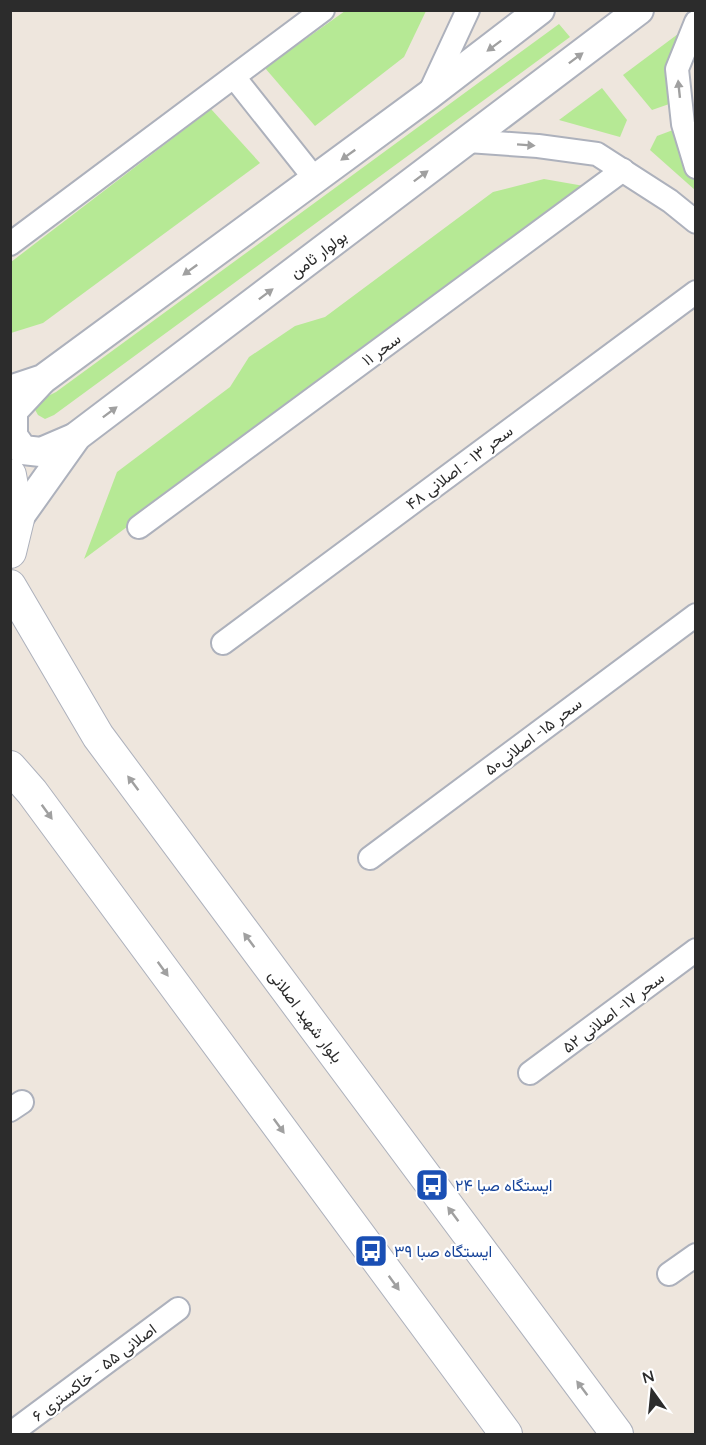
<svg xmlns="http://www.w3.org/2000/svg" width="706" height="1445" viewBox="0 0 706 1445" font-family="Quicksand,Vazirmatn,sans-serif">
<rect width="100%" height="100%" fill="#eee6dd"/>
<g fill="#b6e995">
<path d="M345,11H426L404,57L315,126L265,68Z"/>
<path d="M559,24L570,37L54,415L45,419L38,415L34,408L40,400L56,392Z"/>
<path d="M682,31L672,103L652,110L623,75Z"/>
<path d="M602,88L627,120L620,137L559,120Z"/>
<path d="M211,109L260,163L43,323L11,333V262Z"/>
<path d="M673,130L695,180V190L650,150L657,136Z"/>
<path d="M544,179L584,186L84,559L117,472L230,387L249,357L295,326L325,317L493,192Z"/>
</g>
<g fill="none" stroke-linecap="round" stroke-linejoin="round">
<g stroke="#adb1bc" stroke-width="26">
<g id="minor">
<path d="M696,22L677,69L683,124L696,167"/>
<path d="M234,77L315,179"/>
<path d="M429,94L468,10"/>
<path d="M468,141L538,146L597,154L670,201L696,222"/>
<path d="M10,244L323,10"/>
<path d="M139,527L623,170"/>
<path d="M223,643L696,292"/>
<path d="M370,858L696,615"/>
<path d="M530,1073L696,950"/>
<path d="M10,1110L22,1102"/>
<path d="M669,1274L696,1255"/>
<path d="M10,1434L178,1309"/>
</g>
</g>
<g stroke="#adb1bc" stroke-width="32">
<g id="tertiary">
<path d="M41,381L13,411V436L23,450L41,452L76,437"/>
<path d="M10,390L43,379L429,95L540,10"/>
<path d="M18,519L77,436L639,10"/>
</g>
</g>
<g stroke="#adb1bc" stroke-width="34">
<g id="secondary">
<path d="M10,475L18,519L10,552"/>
<path d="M10,586L98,736L617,1434"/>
<path d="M10,767L32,792L506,1434"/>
</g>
</g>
<use href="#minor" stroke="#fff" stroke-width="22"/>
<use href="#tertiary" stroke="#fff" stroke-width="28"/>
<use href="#secondary" stroke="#fff" stroke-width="32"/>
</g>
<defs><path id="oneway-solid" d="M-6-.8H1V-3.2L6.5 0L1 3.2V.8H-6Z" transform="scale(1.5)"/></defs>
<g fill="#a0a0a0">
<use href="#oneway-solid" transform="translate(494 46) rotate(143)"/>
<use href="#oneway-solid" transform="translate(576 58) rotate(-37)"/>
<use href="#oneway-solid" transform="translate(679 89) rotate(-96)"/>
<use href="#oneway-solid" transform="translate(526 145) rotate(4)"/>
<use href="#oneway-solid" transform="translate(348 155) rotate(144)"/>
<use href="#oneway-solid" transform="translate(421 176) rotate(-37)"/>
<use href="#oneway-solid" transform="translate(190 270) rotate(144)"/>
<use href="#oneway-solid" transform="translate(266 294) rotate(-37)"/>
<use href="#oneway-solid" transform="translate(110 412) rotate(-37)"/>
<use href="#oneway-solid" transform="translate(133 783) rotate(-127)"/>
<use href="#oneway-solid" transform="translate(47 812) rotate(54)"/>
<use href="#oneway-solid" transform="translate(249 940) rotate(-127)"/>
<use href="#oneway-solid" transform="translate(163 969) rotate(54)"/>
<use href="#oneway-solid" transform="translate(279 1126) rotate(54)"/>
<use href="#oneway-solid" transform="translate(453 1214) rotate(-127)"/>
<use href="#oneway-solid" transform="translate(394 1283) rotate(54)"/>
<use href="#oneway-solid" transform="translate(582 1388) rotate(-127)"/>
</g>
<defs>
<g id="bus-square" transform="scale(1.725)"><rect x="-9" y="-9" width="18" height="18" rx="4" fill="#1a4fb4" stroke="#fff"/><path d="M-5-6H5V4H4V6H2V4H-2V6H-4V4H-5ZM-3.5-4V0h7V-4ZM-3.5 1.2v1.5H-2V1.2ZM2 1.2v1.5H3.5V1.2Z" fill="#fff"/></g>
</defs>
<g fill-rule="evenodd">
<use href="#bus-square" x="432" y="1185"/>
<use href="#bus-square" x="371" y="1251"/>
</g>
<g text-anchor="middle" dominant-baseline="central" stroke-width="4.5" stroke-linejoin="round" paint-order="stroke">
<g font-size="16" fill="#2c2c2c" stroke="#fff">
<text transform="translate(318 254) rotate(-37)">بولوار ثامن</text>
<text transform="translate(381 349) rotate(-36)">سحر ۱۱</text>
<text transform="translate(459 467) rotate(-37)">سحر ۱۳ - اصلانی ۴۸</text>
<text transform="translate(533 736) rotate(-37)">سحر ۱۵- اصلانی۵۰</text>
<text transform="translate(613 1012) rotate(-37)">سحر ۱۷- اصلانی ۵۲</text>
<text transform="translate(306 1016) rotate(53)">بلوار شهید اصلانی</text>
<text transform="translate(94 1372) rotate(-37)">اصلانی ۵۵ - خاکستری ۶</text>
</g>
<g font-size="16" fill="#164399" stroke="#fff" text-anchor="start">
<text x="455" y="1185">ایستگاه صبا ۲۴</text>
<text x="394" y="1251">ایستگاه صبا ۳۹</text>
</g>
</g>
<rect width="706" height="1445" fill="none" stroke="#2c2c2c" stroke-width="24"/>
<g transform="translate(652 1391) rotate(345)" stroke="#ffffff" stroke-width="4.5" paint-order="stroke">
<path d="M0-4.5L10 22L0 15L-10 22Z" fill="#2c2c2c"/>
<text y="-9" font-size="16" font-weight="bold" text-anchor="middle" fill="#2c2c2c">N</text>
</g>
</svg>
